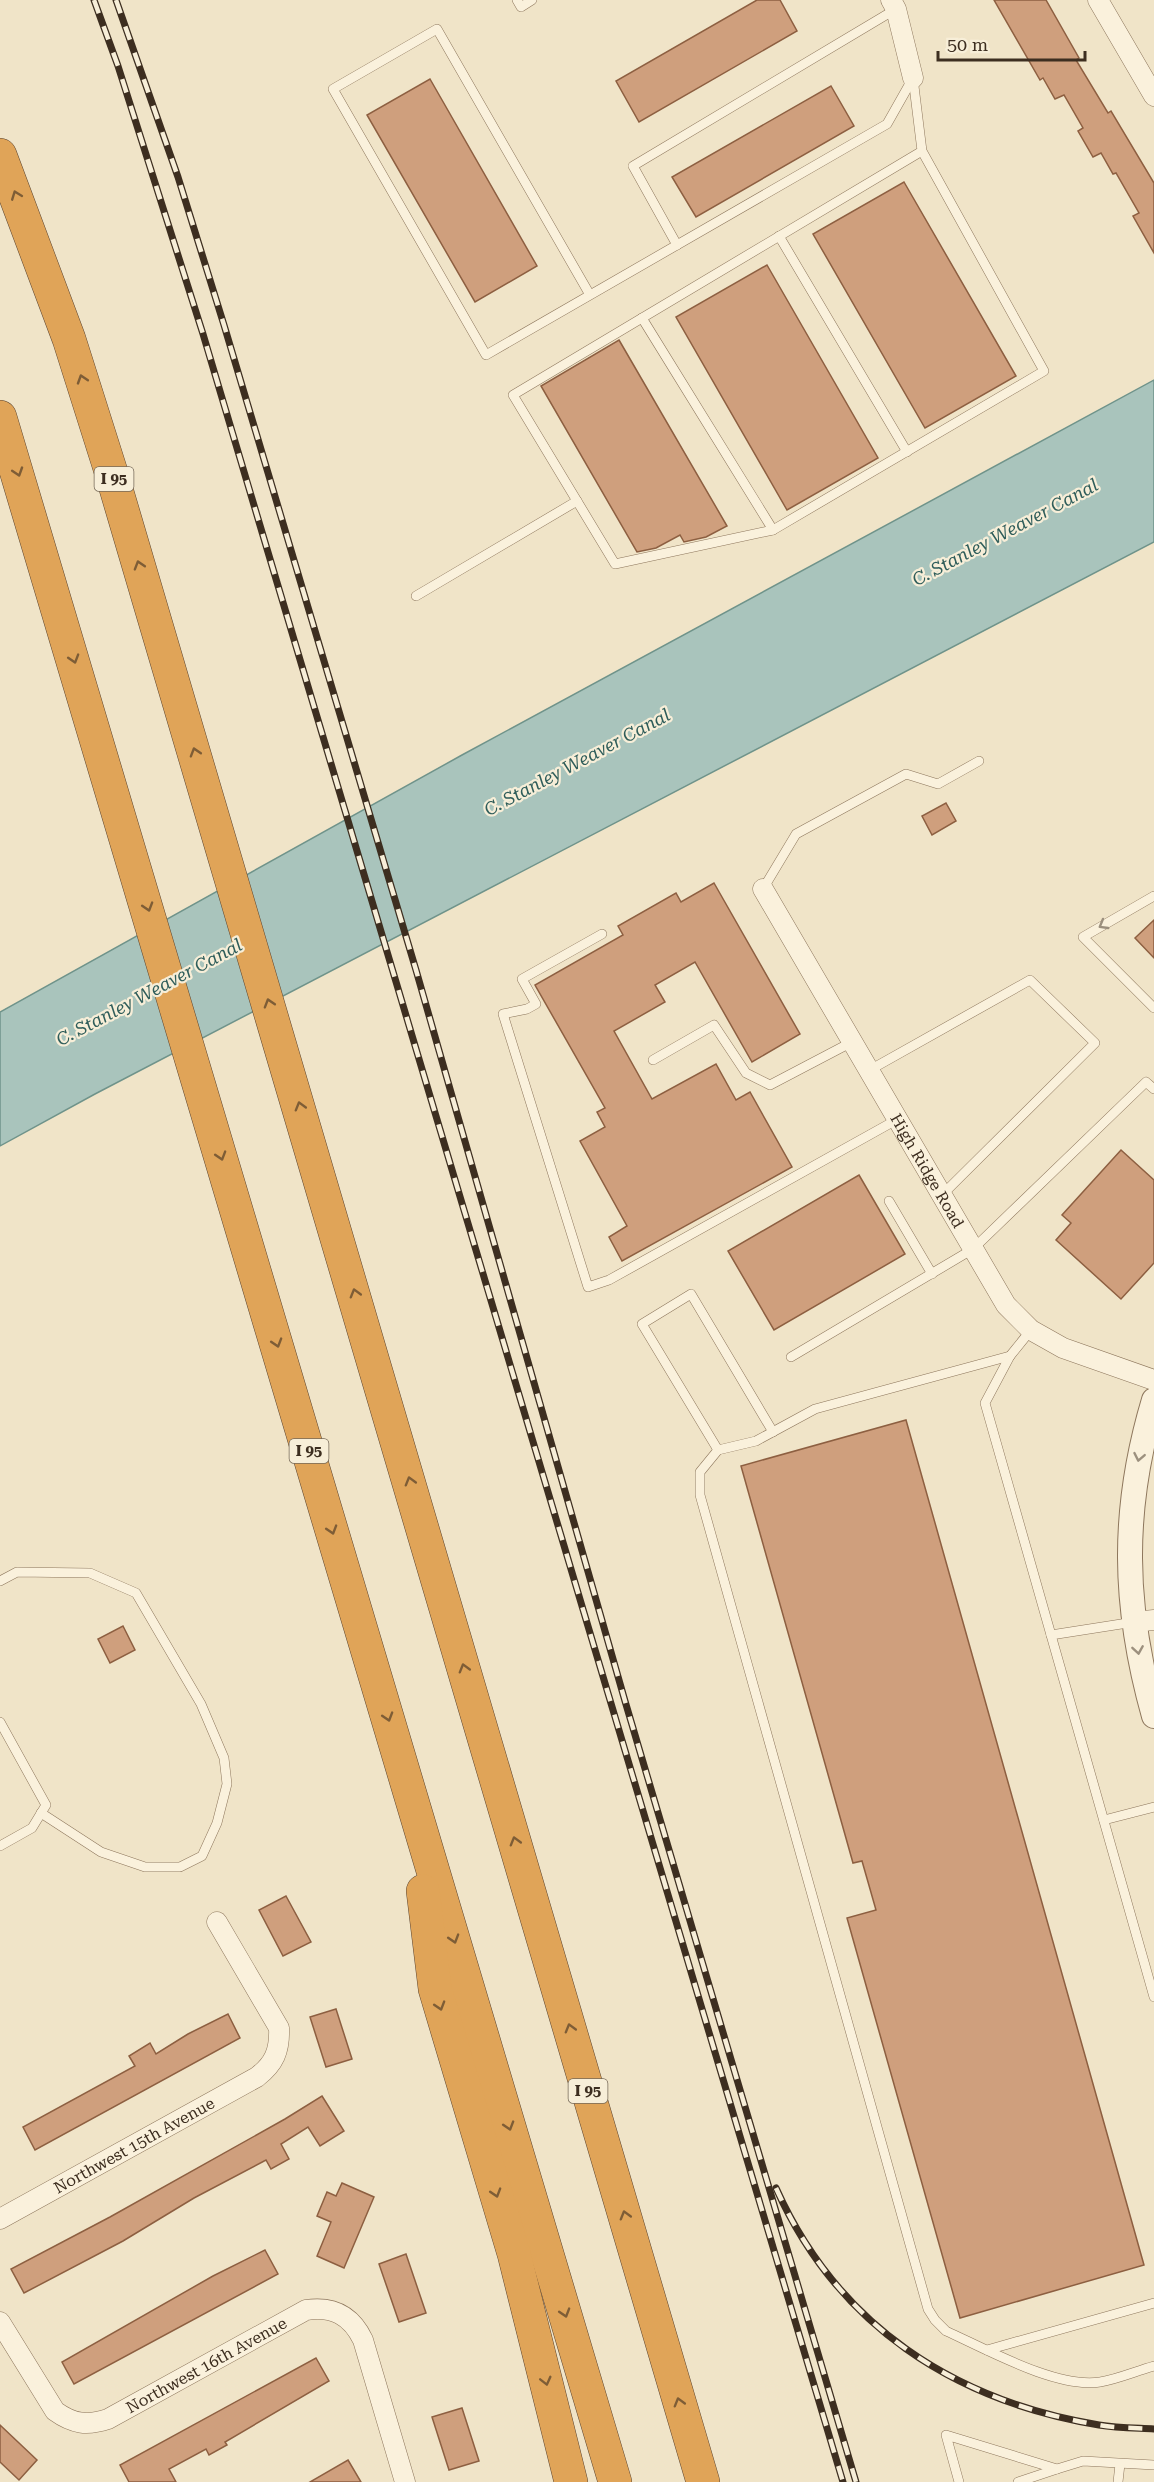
<svg xmlns="http://www.w3.org/2000/svg" width="1154" height="2482" viewBox="0 0 1154 2482" font-family="'Roboto Serif',serif">
<rect width="100%" height="100%" fill="#f0e4c8"/>
<path fill="#a9c4bc" stroke="#6f938a" stroke-width="1.5" d="M1154,380V542L95,1094L0,1146V1012L462,755Z"/>
<g fill="#cf9f7d" stroke="#8d5f41" stroke-width="1.5">
<path d="M757,0H780L797,31L639,122L616,81Z"/>
<path d="M994,0H1046L1079,58L1076,60L1108,113L1111,111L1154,183V253L1133,216L1139,213L1116,173L1113,174L1101,153L1093,157L1078,131L1083,128L1064,95L1055,99L1043,78L1040,80Z"/>
<path d="M430,79L537,266L475,302L367,115Z"/>
<path d="M831,86L854,126L696,217L672,177Z"/>
<path d="M904,182L1016,376L925,428L813,234Z"/>
<path d="M767,265L878,458L787,510L676,317Z"/>
<path d="M619,340L727,526L706,537L684,542L680,535L656,548L637,552L541,386Z"/>
<path d="M946,803L956,821L932,835L922,816Z"/>
<path d="M714,883L800,1034L752,1062L695,962L655,985L665,1002L614,1031L652,1099L716,1064L736,1100L750,1092L792,1167L622,1261L609,1237L627,1226L580,1141L605,1127L597,1112L605,1108L535,985L623,935L618,926L676,893L681,902Z"/>
<path d="M1154,920V958L1135,938Z"/>
<path d="M1121,1150L1154,1180V1263L1121,1299L1056,1240L1071,1223L1062,1215Z"/>
<path d="M859,1175L905,1254L774,1330L728,1251Z"/>
<path d="M906,1420L1144,2265L960,2318L847,1918L876,1910L862,1861L853,1863L741,1466Z"/>
<path d="M123,1626L135,1650L110,1663L98,1639Z"/>
<path d="M286,1896L311,1942L283,1956L259,1910Z"/>
<path d="M336,2009L352,2059L326,2067L310,2017Z"/>
<path d="M228,2014L240,2038L35,2150L23,2127L135,2066L129,2056L150,2043L156,2054L188,2034Z"/>
<path d="M322,2096L344,2131L320,2146L308,2127L281,2144L289,2159L271,2169L266,2160L194,2198L123,2241L24,2293L11,2269L110,2217L285,2119Z"/>
<path d="M342,2183L374,2197L344,2268L317,2256L331,2222L317,2216L327,2192L336,2196Z"/>
<path d="M265,2250L278,2274L74,2384L62,2362L213,2276Z"/>
<path d="M406,2254L426,2313L399,2322L379,2264Z"/>
<path d="M316,2358L329,2381L225,2442L227,2445L209,2455L206,2449L169,2469L176,2482H129L120,2465Z"/>
<path d="M462,2408L479,2461L449,2470L432,2417Z"/>
<path d="M0,2425L37,2460L19,2480L0,2462Z"/>
<path d="M348,2460L361,2482H310Z"/>
</g>
<g fill="none" stroke-linecap="round" stroke-linejoin="round">
<g stroke="#8d765c" stroke-width="10">
<g id="service">
<path d="M517,0L521,7L532,0"/>
<path d="M913,78L922,151L1044,371L773,530L615,564L513,395L922,151"/>
<path d="M779,236L907,452"/>
<path d="M677,245L633,166L896,9"/>
<path d="M590,295L437,29L333,89L486,355L887,124L913,78"/>
<path d="M642,318L773,530"/>
<path d="M416,596L577,501"/>
<path d="M763,889L796,834L906,774L938,784L979,761"/>
<path d="M1154,896L1083,937L1154,1008"/>
<path d="M602,934L522,979L536,1004L527,1009L503,1014L588,1287L609,1280L898,1119"/>
<path d="M653,1060L714,1025L746,1073L770,1085L852,1042"/>
<path d="M868,1071L1030,980L1095,1043L942,1195"/>
<path d="M889,1201L932,1274"/>
<path d="M1031,1330L1010,1356L985,1403L1154,1997"/>
<path d="M1010,1356L815,1409L756,1441L718,1450L700,1472V1495L928,2309L935,2320L946,2331C986,2349 1057,2389 1100,2382C1118,2379 1136,2371 1154,2366"/>
<path d="M791,1357L973,1249L1146,1082L1154,1089"/>
<path d="M718,1450L642,1324L691,1294L773,1432"/>
<path d="M0,1581L17,1572L90,1573L136,1593L201,1704L224,1758L227,1784L217,1823L202,1856L180,1867H145L101,1852L41,1813"/>
<path d="M1051,1635L1134,1622"/>
<path d="M0,1722L46,1805L32,1828L0,1846"/>
<path d="M1104,1820L1154,1807"/>
<path d="M987,2350L1154,2303"/>
<path d="M959,2482L946,2435L1057,2469L1083,2461L1154,2465"/>
<path d="M1018,2482L1057,2469"/>
<path d="M1118,2482L1120,2464"/>
</g>
</g>
<g stroke="#8d765c" stroke-width="21">
<g id="minor">
<path d="M891,0L896,9L913,78"/>
<path d="M1098,0L1154,96"/>
<path id="s1" d="M763,889L1006,1305L1031,1330L1063,1348L1154,1380"/>
<path d="M1134,1622L1154,1620"/>
<path id="s2" d="M0,2219L257,2077C274,2064 280,2051 279,2028L217,1922"/>
<path id="s3" d="M0,2322L55,2411C73,2424 87,2426 108,2419L306,2310C333,2306 351,2315 363,2340L405,2482"/>
</g>
</g>
<g stroke="#8d765c" stroke-width="26">
<path id="tertiary" d="M1154,1400C1121,1510 1123,1606 1154,1716"/>
</g>
<g stroke="#5b4430" stroke-width="34">
<g id="motorway">
<path d="M0,155L69,339L112,475L703,2482"/>
<path d="M0,417L615,2482"/>
<path d="M423,1891L435,1989L514,2254L571,2482"/>
</g>
</g>
<use href="#service" stroke="#faf1dc" stroke-width="9"/>
<use href="#minor" stroke="#faf1dc" stroke-width="20"/>
<use href="#tertiary" stroke="#faf1dc" stroke-width="24"/>
<use href="#motorway" stroke="#e0a458" stroke-width="33"/>
<g stroke="#3d2e20" stroke-width="7">
<g id="rail">
<path d="M94,0L118,66L203,334L843,2482"/>
<path d="M116,0L178,177L224,325L416,970L625,1701L856,2482"/>
<path d="M776,2188C837,2325 954,2401 1099,2425C1117,2428 1136,2428 1154,2429"/>
</g>
</g>
<use href="#rail" stroke="#f7eed8" stroke-width="4.5" stroke-dasharray="14" stroke-linecap="butt"/>
</g>
<defs><path id="oneway-chevron" d="M-2-3.5L2.5 0L-2 3.5" fill="none" stroke-width="1.6" stroke-linecap="round" stroke-linejoin="round" transform="scale(1.5)"/></defs>
<g stroke="#7e5d36">
<use href="#oneway-chevron" transform="translate(16 195) rotate(-111)"/>
<use href="#oneway-chevron" transform="translate(82 379) rotate(-108)"/>
<use href="#oneway-chevron" transform="translate(18 472) rotate(72)"/>
<use href="#oneway-chevron" transform="translate(139 565) rotate(-107)"/>
<use href="#oneway-chevron" transform="translate(74 659) rotate(73)"/>
<use href="#oneway-chevron" transform="translate(195 752) rotate(-107)"/>
<use href="#oneway-chevron" transform="translate(148 907) rotate(73)"/>
<use href="#oneway-chevron" transform="translate(269 1003) rotate(-107)"/>
<use href="#oneway-chevron" transform="translate(300 1106) rotate(-106)"/>
<use href="#oneway-chevron" transform="translate(221 1156) rotate(73)"/>
<use href="#oneway-chevron" transform="translate(355 1293) rotate(-106)"/>
<use href="#oneway-chevron" transform="translate(277 1343) rotate(73)"/>
<use href="#oneway-chevron" transform="translate(410 1481) rotate(-106)"/>
<use href="#oneway-chevron" transform="translate(332 1530) rotate(73)"/>
<use href="#oneway-chevron" transform="translate(464 1668) rotate(-106)"/>
<use href="#oneway-chevron" transform="translate(388 1717) rotate(73)"/>
<use href="#oneway-chevron" transform="translate(515 1841) rotate(-106)"/>
<use href="#oneway-chevron" transform="translate(454 1939) rotate(73)"/>
<use href="#oneway-chevron" transform="translate(440 2006) rotate(73)"/>
<use href="#oneway-chevron" transform="translate(570 2028) rotate(-106)"/>
<use href="#oneway-chevron" transform="translate(509 2126) rotate(73)"/>
<use href="#oneway-chevron" transform="translate(496 2193) rotate(73)"/>
<use href="#oneway-chevron" transform="translate(625 2215) rotate(-106)"/>
<use href="#oneway-chevron" transform="translate(565 2313) rotate(73)"/>
<use href="#oneway-chevron" transform="translate(546 2381) rotate(76)"/>
<use href="#oneway-chevron" transform="translate(679 2402) rotate(-106)"/>
</g>
<g stroke="#9c907e">
<use href="#oneway-chevron" transform="translate(1103 925) rotate(150)"/>
<use href="#oneway-chevron" transform="translate(1139 1457) rotate(101)"/>
<use href="#oneway-chevron" transform="translate(1138 1650) rotate(81)"/>
</g>
<g text-anchor="middle" dominant-baseline="central" stroke-width="4.5" stroke-linejoin="round" paint-order="stroke">
<g fill="#f7eed8" stroke="#756857" stroke-width="1.5">
<rect x="94.5" y="467" width="39" height="24" rx="4.5"/>
<rect x="289.5" y="1439" width="39" height="24" rx="4.5"/>
<rect x="568.5" y="2079" width="39" height="24" rx="4.5"/>
</g>
<g font-size="15" font-weight="bold" fill="#3d2e20">
<text x="114" y="479">I 95</text>
<text x="309" y="1451">I 95</text>
<text x="588" y="2091">I 95</text>
</g>
<g font-size="16" fill="#3d2e20" stroke="#f7eed8">
<text stroke="none"><textPath href="#s1" startOffset="326">High Ridge Road</textPath></text>
<text stroke="none"><textPath href="#s2" startOffset="153">Northwest 15th Avenue</textPath></text>
<text stroke="none"><textPath href="#s3" startOffset="273">Northwest 16th Avenue</textPath></text>
</g>
<g font-size="18" font-style="italic" fill="#2f5d5a" stroke="#f7eed8">
<text transform="translate(1005 532) rotate(-28)">C. Stanley Weaver Canal</text>
<text transform="translate(577 762) rotate(-28)">C. Stanley Weaver Canal</text>
<text transform="translate(149 992) rotate(-28)">C. Stanley Weaver Canal</text>
</g>
</g>
<path d="M938 51v9h147v-9" fill="none" stroke="#3d2e20" stroke-width="3"/>
<text x="947" y="51" font-size="18" fill="#3d2e20" stroke="#f7eed8" stroke-width="4.5" paint-order="stroke">50 m</text>
</svg>
